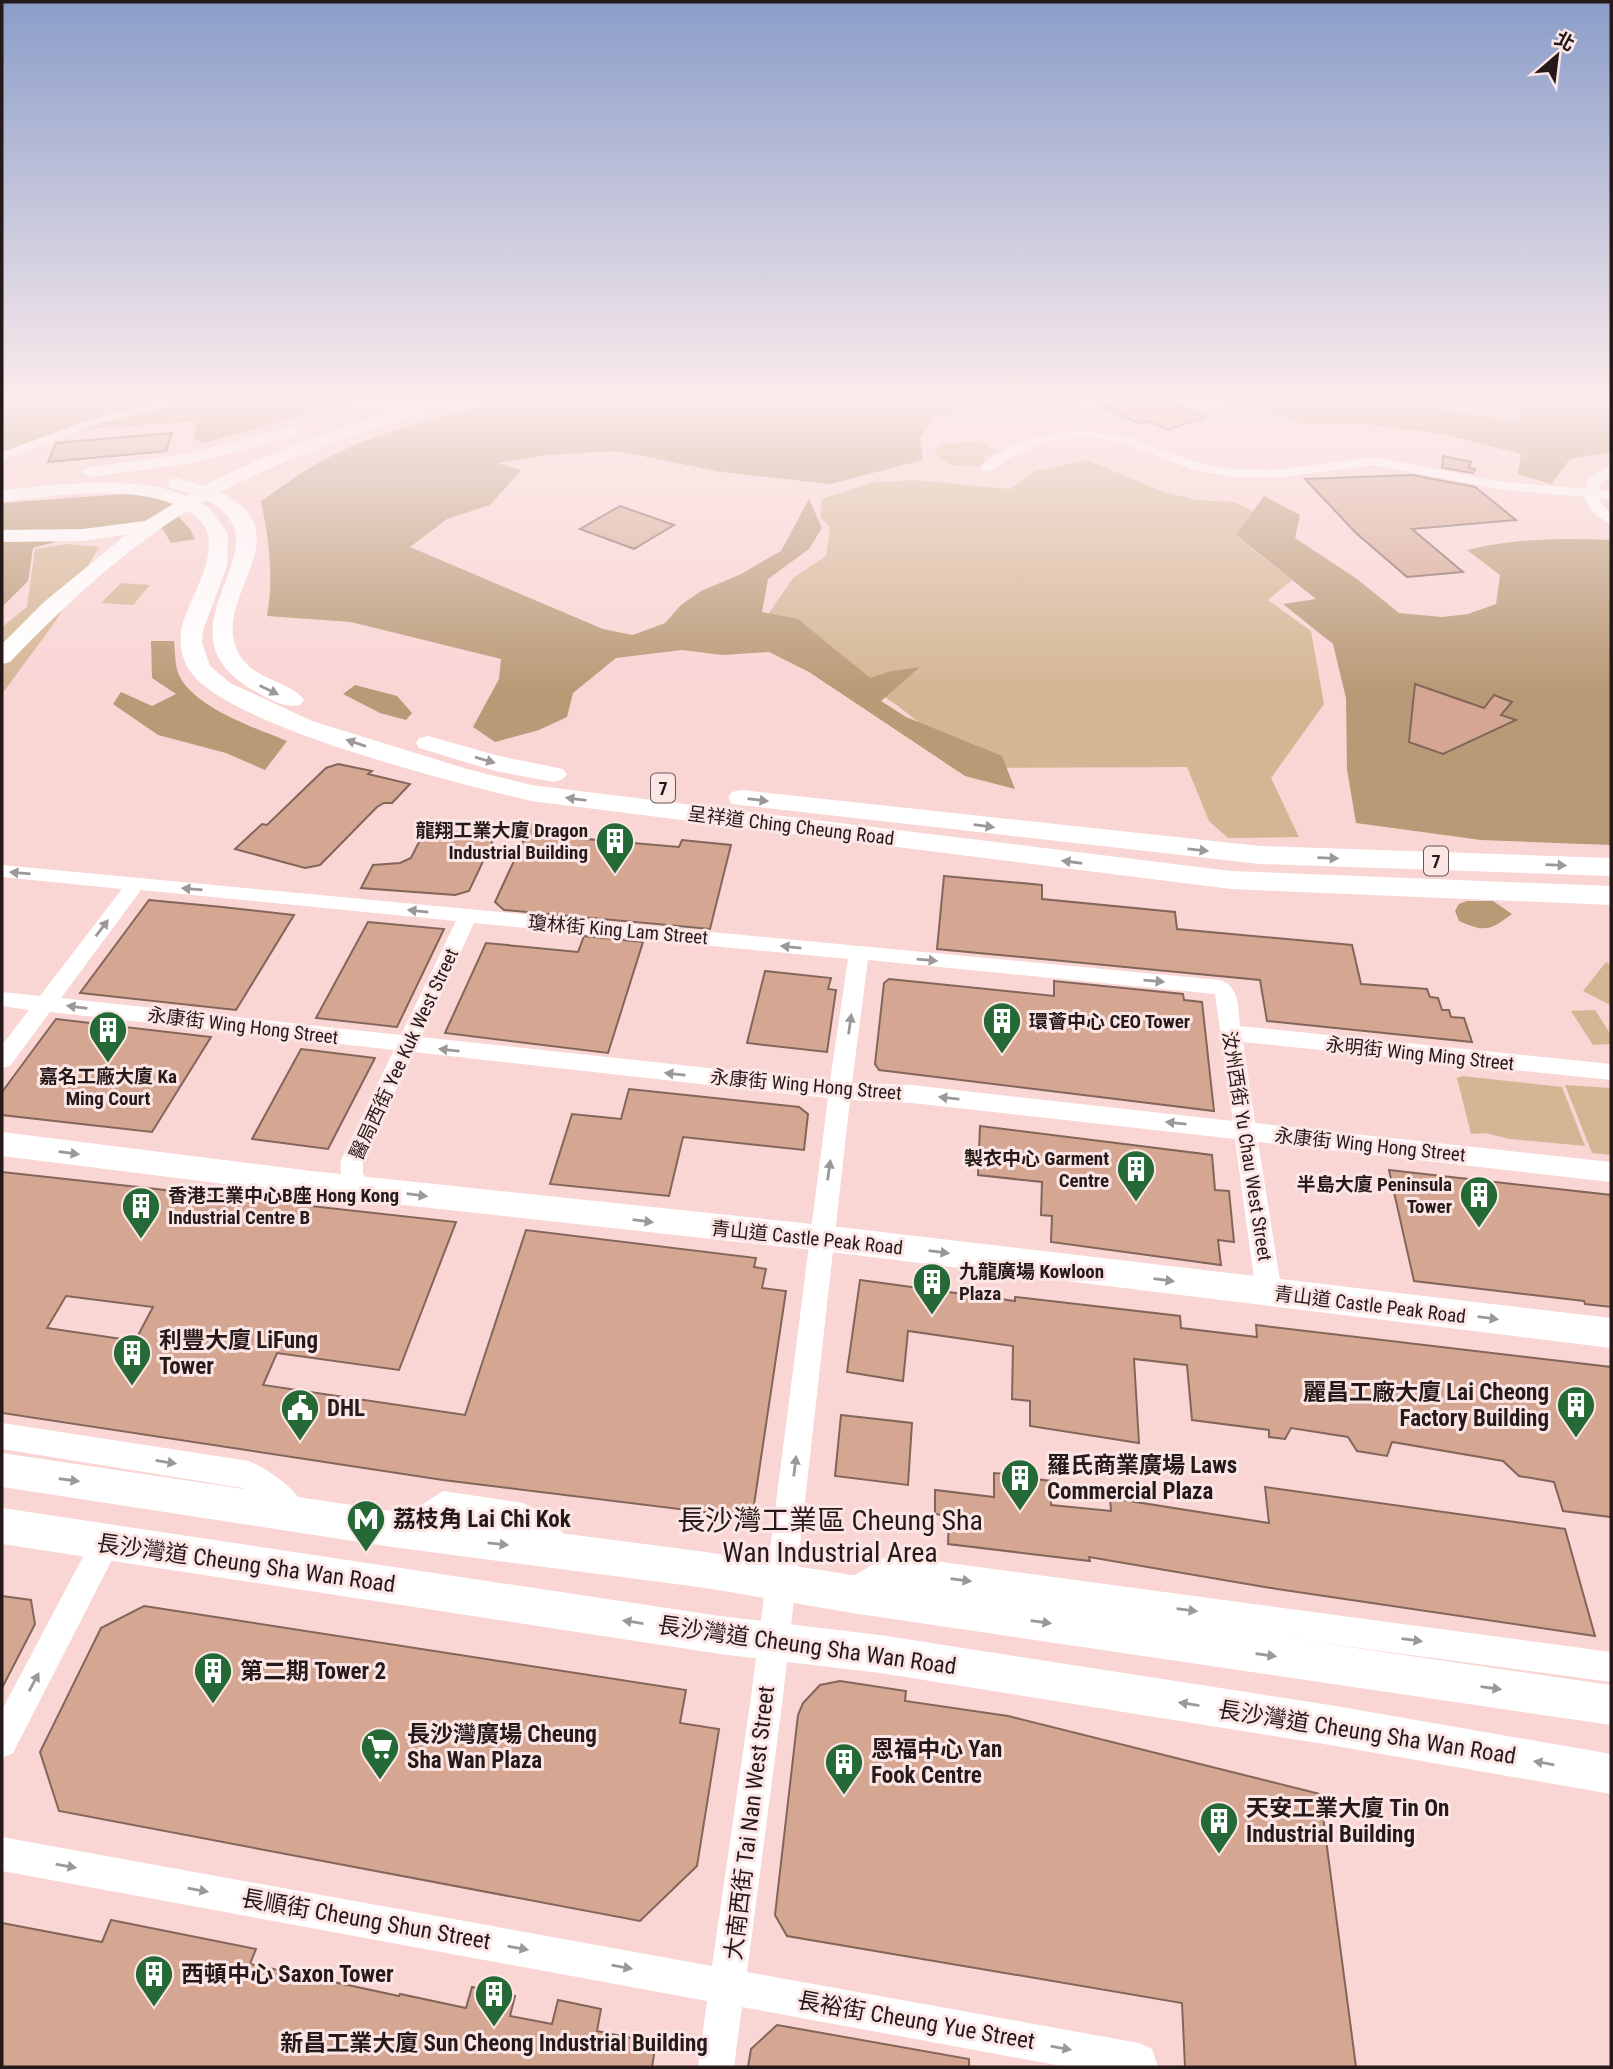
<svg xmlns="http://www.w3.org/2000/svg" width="1613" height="2069" viewBox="0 0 1613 2069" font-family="'Roboto Condensed','Noto Sans TC',sans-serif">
<rect width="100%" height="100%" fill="#f9d5d4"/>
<g fill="#d4b694">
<path d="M1408,399H1515L1509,418Z"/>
<path d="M977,441L998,452L984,457L985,462L980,466L952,465L936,456V449L940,445Z"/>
<path d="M1087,460L1164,492L1197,500L1234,502L1255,512L1236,536L1292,580L1268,600L1311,631L1324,704L1271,778L1299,837L1228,838L1209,821L1187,767L977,768L898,706L767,616L793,578L826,556L830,528L820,517L822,499L870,483L913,480L1010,489L1036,471Z"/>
<path d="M68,544L99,547L55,622L2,694V627L27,607L35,549Z"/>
<path d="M121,583L150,585L133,605L101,603Z"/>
<path d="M1606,962L1611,965L1610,1005L1583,991Z"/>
<path d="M1595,1010L1611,1035V1044L1593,1045L1571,1011Z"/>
<path d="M1462,1076L1562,1087L1585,1146L1510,1139L1485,1133L1471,1134L1457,1078Z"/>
<path d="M1565,1085L1611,1088V1155L1592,1153Z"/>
</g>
<g fill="#b99a76">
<path d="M2,399H359L205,443L194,439L197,421L62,431L22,448L2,452Z"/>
<path d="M524,399H1101C1047,405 984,394 934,421C929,425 924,432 920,438L923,460L830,484L722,472L617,451L548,455L497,463L521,470L490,505L447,519L410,547L603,629L633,635L665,623L681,605L701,591L739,575L781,551L809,499L822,528L809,549L768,579L762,612L798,619L870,678L892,671L920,667L881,701L906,717L1002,756L1015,789L965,776L809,672L769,652L722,655L682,650L616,658L573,693L567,717L539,730L495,742L473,727L499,679L501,659L351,622L267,616C274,577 269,540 261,501C282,487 302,471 324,460C377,430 464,409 524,399Z"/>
<path d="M1218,399H1390L1518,422L1527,399H1611V452L1570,459L1551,484L1518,474L1521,454L1443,434L1365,424H1307Z"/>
<path d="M124,494L146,495L189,504L176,514L190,529L195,539L171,543C168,539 165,531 162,529C143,514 56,542 33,548L28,581L2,607V503Z"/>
<path d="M1264,496L1300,515L1295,538L1357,579L1399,613L1442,617L1468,614L1496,604L1500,575L1467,550C1518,538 1559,538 1611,540V845L1481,840L1356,823L1347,769L1346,698L1333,644L1283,604L1316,599L1236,535Z"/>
<path d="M151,641H174C175,650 175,664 178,673C192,707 255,728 287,741L265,770L226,753L158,735L113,704L121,692L152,706L176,694L152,678Z"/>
<path d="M355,685L397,696L412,713L406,720L380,713L343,694Z"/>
<path d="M1467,901H1493L1512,914C1490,930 1486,933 1459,921L1455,911L1459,904Z"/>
</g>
<g fill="#d5a792" stroke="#82665a" stroke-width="2" fill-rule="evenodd">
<path d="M1128,399H1159L1205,417L1168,430L1147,421L1138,423L1103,407Z"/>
<path d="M172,433L166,451L48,462L56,443Z"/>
<path d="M1443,456L1471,462L1469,468L1475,469L1473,473L1442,468Z"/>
<path d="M1412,475L1475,487L1516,520L1412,529L1463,572L1407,577L1356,533L1305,479Z"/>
<path d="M620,506L674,525L634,549L580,529Z"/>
<path d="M1415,684L1484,708L1494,695L1512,702L1501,715L1516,720L1443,754L1409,742Z"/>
<path d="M338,764L372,771L368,774L410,784L392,803H384L377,807L320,865L305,868L235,849L262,824L267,825L326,768Z"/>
<path d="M531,824L579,828L575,838L679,847L682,840L731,845L710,929L504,910L495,902Z"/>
<path d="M425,830L495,836L469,891L455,895L361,888L373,865L400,863L411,858Z"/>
<path d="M944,876L1042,885V899L1175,912L1177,929L1352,945L1361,984L1427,989L1430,997L1438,998L1442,1010H1449L1451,1017L1464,1018L1472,1042L1267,1021L1260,980L937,949Z"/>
<path d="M149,900L222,907L294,915L236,1010L80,993Z"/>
<path d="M368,922L444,929L397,1027L316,1018Z"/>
<path d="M584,936L643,942L608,1053L445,1033L486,943L578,952Z"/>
<path d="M765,971L831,978L828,989L836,990L827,1052L747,1043Z"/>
<path d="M889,979L1054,996V981L1183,994L1184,1000L1202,1002L1214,1111L879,1070L875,1064L884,983Z"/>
<path d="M56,1019L211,1037L152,1132L2,1115V1092Z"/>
<path d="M301,1049L375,1058L328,1149L252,1139Z"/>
<path d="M629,1089L799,1107L808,1114L804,1150L683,1137L669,1196L550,1184L572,1114L621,1119Z"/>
<path d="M980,1126L1212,1155L1215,1190L1229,1191L1234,1242L1218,1240L1221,1265L1051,1242L1052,1216L1041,1215L1042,1182L978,1175Z"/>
<path d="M1389,1170L1611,1195V1307L1585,1304L1584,1301L1414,1281Z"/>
<path d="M2,1172L456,1222L399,1370L277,1353L263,1385L465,1415L526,1230L756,1258L754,1267L766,1269L762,1288L786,1291L752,1518L443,1480L2,1413ZM66,1296L153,1307L135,1341L47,1328Z"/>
<path d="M860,1280L1015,1301V1297L1180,1316L1181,1328L1257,1337L1256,1325L1611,1367V1517L1563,1511L1554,1482L1519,1476L1503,1461L1392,1442L1387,1456L1357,1451L1348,1437L1291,1428L1285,1439L1269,1437V1430L1192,1420L1187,1365L1134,1359L1139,1443L1030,1426V1401L1012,1399L1013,1346L908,1331L903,1381L847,1372Z"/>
<path d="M841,1415L912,1423L908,1485L835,1476Z"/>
<path d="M1009,1467L1036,1470V1479L1051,1481V1505L1111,1511L1110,1498L1269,1523L1265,1487L1565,1529L1595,1636L1277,1589L1089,1557L1090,1561L948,1544L949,1516L935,1514V1490L994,1497V1473L1007,1474Z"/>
<path d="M2,1596L31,1600L35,1624L2,1688Z"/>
<path d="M144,1606L686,1690L680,1723L719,1729L697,1866L640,1921L59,1811L40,1752L101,1628Z"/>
<path d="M840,1681L906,1691L905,1701L1008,1716L1320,1794L1356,2067H1185L1182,2003L787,1936L775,1915L798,1715L803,1703L820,1685Z"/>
<path d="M111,1920L256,1949L250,1964L399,1996L400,1994L466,2008L472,1987L515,1996L510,2016L552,2024L558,2000L601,2009L597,2031L656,2043L652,2067H2V1923L102,1942Z"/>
<path d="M777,2025L969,2059V2067H748L751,2049Z"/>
</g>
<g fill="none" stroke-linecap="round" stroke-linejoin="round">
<g fill="#fff" fill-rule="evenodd">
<path d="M179,399H201L104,422L2,460V452L97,417Z"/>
<path d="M1087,431L1131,438L1198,463L1230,469L1275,470L1373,457L1504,482L1611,491V499L1504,490L1373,465L1275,478L1230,477L1191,469L1125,443L1087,437L1046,441L1010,458L989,472L979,469C1006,441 1050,432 1087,431Z"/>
<path d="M2,865L1220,980C1240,986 1238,1009 1240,1026L1611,1064V1080L1243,1042L1255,1123L1611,1162V1182L1258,1142L1282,1293L1278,1301L1269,1304L1260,1301L1256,1293L1235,1139L912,1103L850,1100L783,1697L747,1972L1139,2043L1152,2049L1158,2067H1067L742,2007L734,2067H698L707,2001L2,1871V1837L712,1966L751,1697L828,1098L414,1052L363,1160V1174L376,1189L372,1196C350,1204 338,1179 341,1160L394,1050L50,1012L10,1066L2,1068V1045L29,1010L2,1006V992L40,996L122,889L2,877ZM141,890L456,921L401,1035L61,998ZM474,923L848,959L830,1081L421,1037ZM868,960L1215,994L1233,1121L912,1085L852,1083Z"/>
<path d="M2,1423L249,1461C269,1469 300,1492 308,1512L304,1522L294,1526L284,1522L243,1488L2,1449Z"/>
<path d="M443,1491L523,1503C541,1510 565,1530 573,1548L568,1558L558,1563L548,1558L516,1530L447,1520L407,1545L397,1541L393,1531L397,1521Z"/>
<path d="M105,1530L115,1534L119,1544L115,1554L13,1753L2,1758V1710L95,1534Z"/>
<path d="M889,1555L1611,1652V1682L892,1585L854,1608L843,1604L839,1593L843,1582Z"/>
</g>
<g fill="#fff" fill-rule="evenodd">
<path d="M1611,465V476L1600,484C1596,497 1601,505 1611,513V525L1592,512L1583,494L1588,479Z"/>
<path d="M2,1132L312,1171L822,1225L1611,1318V1348L822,1251L312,1195L2,1156Z"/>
<path d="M2,1453L392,1511L706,1552L852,1575L1611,1685V1725L852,1613L706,1588L392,1547L2,1487Z"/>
<path d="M2,1508L720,1616L880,1635L1330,1705L1611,1754V1794L1330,1745L880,1673L720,1654L2,1544Z"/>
</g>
<g fill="#fff" fill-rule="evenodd">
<path d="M436,399H465L463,403C378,425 298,452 220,492C307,535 208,597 239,654C253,680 292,682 304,700L300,705C285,709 269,699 255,691C144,629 296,545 206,500L200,503L209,507L228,534L227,566L203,630L202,643L210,666L230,683L312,721L467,769L531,785L1231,871L1611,886V905L1231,889L531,801C463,785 226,726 190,671C182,659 179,645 181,631C187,596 237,536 187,511C120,553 65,605 10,662L2,664V644L44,602L127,534L83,541L2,542V530L83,529L145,521L173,504C125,485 52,496 2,502V490C52,485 139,474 186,496L190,493L170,488L168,484L170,480L177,478L203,486C279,448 354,420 436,399Z"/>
<path d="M289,427L295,428L298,432L295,436L193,463L90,477L81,472L90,467L192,453Z"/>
<path d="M428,736L499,756L563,769L567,774L563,779L554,782L495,771L419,748L416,743L419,738Z"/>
<path d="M741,790L1260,846L1611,858V876L1260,864L732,804L728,798L732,792Z"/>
</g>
</g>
<defs><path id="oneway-solid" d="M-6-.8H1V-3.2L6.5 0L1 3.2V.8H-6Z" transform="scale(1.75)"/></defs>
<g fill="#9d9898">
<use href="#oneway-solid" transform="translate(269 690) rotate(26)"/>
<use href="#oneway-solid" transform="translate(356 743) rotate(-161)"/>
<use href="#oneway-solid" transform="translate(485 760) rotate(16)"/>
<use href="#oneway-solid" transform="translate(576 799) rotate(-173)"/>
<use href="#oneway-solid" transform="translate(758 800) rotate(7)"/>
<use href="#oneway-solid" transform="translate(984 826) rotate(7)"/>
<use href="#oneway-solid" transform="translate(1198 850) rotate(6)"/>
<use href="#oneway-solid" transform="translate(1328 858) rotate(2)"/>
<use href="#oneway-solid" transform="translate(1072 862) rotate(-172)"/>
<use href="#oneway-solid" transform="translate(1556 865) rotate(2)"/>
<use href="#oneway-solid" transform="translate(20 873) rotate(-175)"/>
<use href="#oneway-solid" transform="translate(192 889) rotate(-175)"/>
<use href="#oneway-solid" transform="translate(418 911) rotate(-174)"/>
<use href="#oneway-solid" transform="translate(102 928) rotate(-53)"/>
<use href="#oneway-solid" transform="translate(791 947) rotate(-174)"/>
<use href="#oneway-solid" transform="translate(927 960) rotate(5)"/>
<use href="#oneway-solid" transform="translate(1154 981) rotate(5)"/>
<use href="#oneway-solid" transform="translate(77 1007) rotate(-173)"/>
<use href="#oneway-solid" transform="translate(850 1024) rotate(-82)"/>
<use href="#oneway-solid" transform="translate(449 1050) rotate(-174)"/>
<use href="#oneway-solid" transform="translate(675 1074) rotate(-174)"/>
<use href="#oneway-solid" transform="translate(949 1098) rotate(-174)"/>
<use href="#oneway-solid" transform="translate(1176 1123) rotate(-174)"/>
<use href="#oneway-solid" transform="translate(69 1153) rotate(7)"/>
<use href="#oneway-solid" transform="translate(829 1170) rotate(-82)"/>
<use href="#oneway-solid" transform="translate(417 1195) rotate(7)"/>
<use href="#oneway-solid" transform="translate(643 1221) rotate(7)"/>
<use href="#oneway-solid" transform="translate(939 1252) rotate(7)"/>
<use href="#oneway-solid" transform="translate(1164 1280) rotate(7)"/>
<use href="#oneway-solid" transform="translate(1488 1318) rotate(7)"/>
<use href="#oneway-solid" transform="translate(166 1462) rotate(9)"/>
<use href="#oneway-solid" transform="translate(795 1466) rotate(-83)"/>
<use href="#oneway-solid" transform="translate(69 1480) rotate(8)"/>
<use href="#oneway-solid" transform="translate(498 1544) rotate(6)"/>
<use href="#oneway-solid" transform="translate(961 1580) rotate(8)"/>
<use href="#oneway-solid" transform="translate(1187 1610) rotate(7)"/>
<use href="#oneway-solid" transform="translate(633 1622) rotate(-171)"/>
<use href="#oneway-solid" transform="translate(1041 1622) rotate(8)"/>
<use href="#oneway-solid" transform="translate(1412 1640) rotate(7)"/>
<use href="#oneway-solid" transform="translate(1266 1655) rotate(8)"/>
<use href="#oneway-solid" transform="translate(34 1682) rotate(-62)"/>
<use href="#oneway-solid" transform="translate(1491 1688) rotate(8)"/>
<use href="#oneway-solid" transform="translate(1189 1704) rotate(-171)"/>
<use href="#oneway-solid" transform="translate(1544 1763) rotate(-170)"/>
<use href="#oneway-solid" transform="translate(66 1866) rotate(10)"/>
<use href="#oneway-solid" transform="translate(198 1890) rotate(10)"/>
<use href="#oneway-solid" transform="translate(518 1948) rotate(10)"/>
<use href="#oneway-solid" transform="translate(622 1967) rotate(10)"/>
<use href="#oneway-solid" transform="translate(1061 2048) rotate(10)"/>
</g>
<linearGradient id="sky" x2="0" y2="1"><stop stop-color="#8a9dc9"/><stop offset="0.58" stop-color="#fcecec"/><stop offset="1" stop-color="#fcecec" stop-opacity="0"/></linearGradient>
<rect width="1613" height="689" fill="url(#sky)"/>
<defs>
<g id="building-pin" transform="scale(2.0125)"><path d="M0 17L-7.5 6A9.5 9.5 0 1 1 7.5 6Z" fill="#256a36" stroke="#fce6e5"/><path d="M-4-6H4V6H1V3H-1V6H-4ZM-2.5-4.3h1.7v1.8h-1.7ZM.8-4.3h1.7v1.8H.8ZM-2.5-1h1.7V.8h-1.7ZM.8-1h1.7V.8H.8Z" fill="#fff"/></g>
<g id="civic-pin" transform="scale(2.0125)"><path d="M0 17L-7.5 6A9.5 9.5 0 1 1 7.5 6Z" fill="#256a36" stroke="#fce6e5"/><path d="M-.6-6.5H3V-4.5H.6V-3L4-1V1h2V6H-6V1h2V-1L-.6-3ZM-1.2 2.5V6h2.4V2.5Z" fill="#fff"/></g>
<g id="metro-pin" transform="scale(2.0125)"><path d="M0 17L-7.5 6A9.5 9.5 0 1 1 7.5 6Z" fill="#256a36" stroke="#fce6e5"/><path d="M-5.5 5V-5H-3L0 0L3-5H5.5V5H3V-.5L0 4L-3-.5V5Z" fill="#fff"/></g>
<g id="supermarket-pin" transform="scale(2.0125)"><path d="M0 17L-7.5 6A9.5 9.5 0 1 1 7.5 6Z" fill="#256a36" stroke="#fce6e5"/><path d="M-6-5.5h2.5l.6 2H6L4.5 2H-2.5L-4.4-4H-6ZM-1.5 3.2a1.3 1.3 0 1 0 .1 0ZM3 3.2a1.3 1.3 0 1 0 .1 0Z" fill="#fff"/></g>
</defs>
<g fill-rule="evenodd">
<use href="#building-pin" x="615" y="841"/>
<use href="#building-pin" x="1002" y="1021"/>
<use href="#building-pin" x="108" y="1030"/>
<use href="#building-pin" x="1136" y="1169"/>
<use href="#building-pin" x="1479" y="1195"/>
<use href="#building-pin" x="141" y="1206"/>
<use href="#building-pin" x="932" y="1282"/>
<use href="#building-pin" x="132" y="1353"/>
<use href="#building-pin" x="1576" y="1405"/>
<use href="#civic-pin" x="300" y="1408"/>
<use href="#building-pin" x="1020" y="1478"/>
<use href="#metro-pin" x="366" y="1519"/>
<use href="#building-pin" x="213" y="1671"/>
<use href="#supermarket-pin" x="380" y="1747"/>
<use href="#building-pin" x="844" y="1762"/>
<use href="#building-pin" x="1219" y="1821"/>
<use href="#building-pin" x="154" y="1974"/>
<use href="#building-pin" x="494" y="1994"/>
</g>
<g text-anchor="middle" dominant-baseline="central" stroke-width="6" stroke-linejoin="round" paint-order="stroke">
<g fill="#fce6e5" stroke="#665656" stroke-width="2">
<rect x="651" y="773.5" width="24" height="29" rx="5"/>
<rect x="1424" y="846.5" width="24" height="29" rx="5"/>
</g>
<g font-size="18" font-weight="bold" fill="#261919">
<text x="663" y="788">7</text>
<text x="1436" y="861">7</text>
</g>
<g font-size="19" fill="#261919" stroke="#fce6e5">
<text transform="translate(791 826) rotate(7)">呈祥道 Ching Cheung Road</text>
<text transform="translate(618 930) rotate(5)">瓊林街 King Lam Street</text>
<text transform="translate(243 1026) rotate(7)">永康街 Wing Hong Street</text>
<text transform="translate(404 1054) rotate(-65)">醫局西街 Yee Kuk West Street</text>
<text transform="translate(1420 1054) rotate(6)">永明街 Wing Ming Street</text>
<text transform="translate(806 1085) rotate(5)">永康街 Wing Hong Street</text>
<text transform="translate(1370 1145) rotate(6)">永康街 Wing Hong Street</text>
<text transform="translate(1247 1146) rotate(81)">汝州西街 Yu Chau West Street</text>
<text transform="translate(807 1238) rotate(6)">青山道 Castle Peak Road</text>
<text transform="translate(1370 1305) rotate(7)">青山道 Castle Peak Road</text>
</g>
<g font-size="19" font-weight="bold" fill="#261919" stroke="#fce6e5" text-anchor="end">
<text x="588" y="830">龍翔工業大廈 Dragon<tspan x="588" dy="22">Industrial Building</tspan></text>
<text x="1029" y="1021" text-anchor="start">環薈中心 CEO Tower</text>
<text x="108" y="1076" text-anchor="middle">嘉名工廠大廈 Ka<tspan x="108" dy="22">Ming Court</tspan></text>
<text x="1109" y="1158">製衣中心 Garment<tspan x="1109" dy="22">Centre</tspan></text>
<text x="1452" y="1184">半島大廈 Peninsula<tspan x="1452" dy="22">Tower</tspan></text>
<text x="168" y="1195" text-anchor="start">香港工業中心B座 Hong Kong<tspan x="168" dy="22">Industrial Centre B</tspan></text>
<text x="959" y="1271" text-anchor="start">九龍廣場 Kowloon<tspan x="959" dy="22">Plaza</tspan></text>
</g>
<g font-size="23" font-weight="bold" fill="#261919" stroke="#fce6e5" text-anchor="start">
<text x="159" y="1340">利豐大廈 LiFung<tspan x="159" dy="26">Tower</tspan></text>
<text x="1549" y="1392" text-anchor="end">麗昌工廠大廈 Lai Cheong<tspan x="1549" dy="26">Factory Building</tspan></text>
<text x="327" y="1408">DHL</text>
<text x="1047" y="1465">羅氏商業廣場 Laws<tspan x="1047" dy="26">Commercial Plaza</tspan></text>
<text x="393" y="1519">荔枝角 Lai Chi Kok</text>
<text x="240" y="1671">第二期 Tower 2</text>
<text x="407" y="1734">長沙灣廣場 Cheung<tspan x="407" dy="26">Sha Wan Plaza</tspan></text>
<text x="871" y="1749">恩福中心 Yan<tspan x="871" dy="26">Fook Centre</tspan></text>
<text x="1246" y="1808">天安工業大廈 Tin On<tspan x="1246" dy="26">Industrial Building</tspan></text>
<text x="181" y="1974">西頓中心 Saxon Tower</text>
<text x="494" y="2043" text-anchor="middle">新昌工業大廈 Sun Cheong Industrial Building</text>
</g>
<g font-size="23" fill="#261919" stroke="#fce6e5">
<text transform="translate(246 1564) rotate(8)">長沙灣道 Cheung Sha Wan Road</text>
<text transform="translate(807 1646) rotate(8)">長沙灣道 Cheung Sha Wan Road</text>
<text transform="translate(1367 1733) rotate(9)">長沙灣道 Cheung Sha Wan Road</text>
<text transform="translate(750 1823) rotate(-83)">大南西街 Tai Nan West Street</text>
<text transform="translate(366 1920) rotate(10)">長順街 Cheung Shun Street</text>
<text transform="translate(916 2021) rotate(10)">長裕街 Cheung Yue Street</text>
</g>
<g font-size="28" fill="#261919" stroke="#fce6e5">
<text x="830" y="1520">長沙灣工業區 Cheung Sha<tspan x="830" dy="32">Wan Industrial Area</tspan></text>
</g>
</g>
<rect width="1613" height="2069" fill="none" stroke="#261919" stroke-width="7"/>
<g transform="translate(1557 56) rotate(28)" stroke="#fce6e5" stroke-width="5" paint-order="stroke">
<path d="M0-5L12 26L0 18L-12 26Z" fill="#261919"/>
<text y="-10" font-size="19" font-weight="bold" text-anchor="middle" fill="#261919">北</text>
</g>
</svg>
